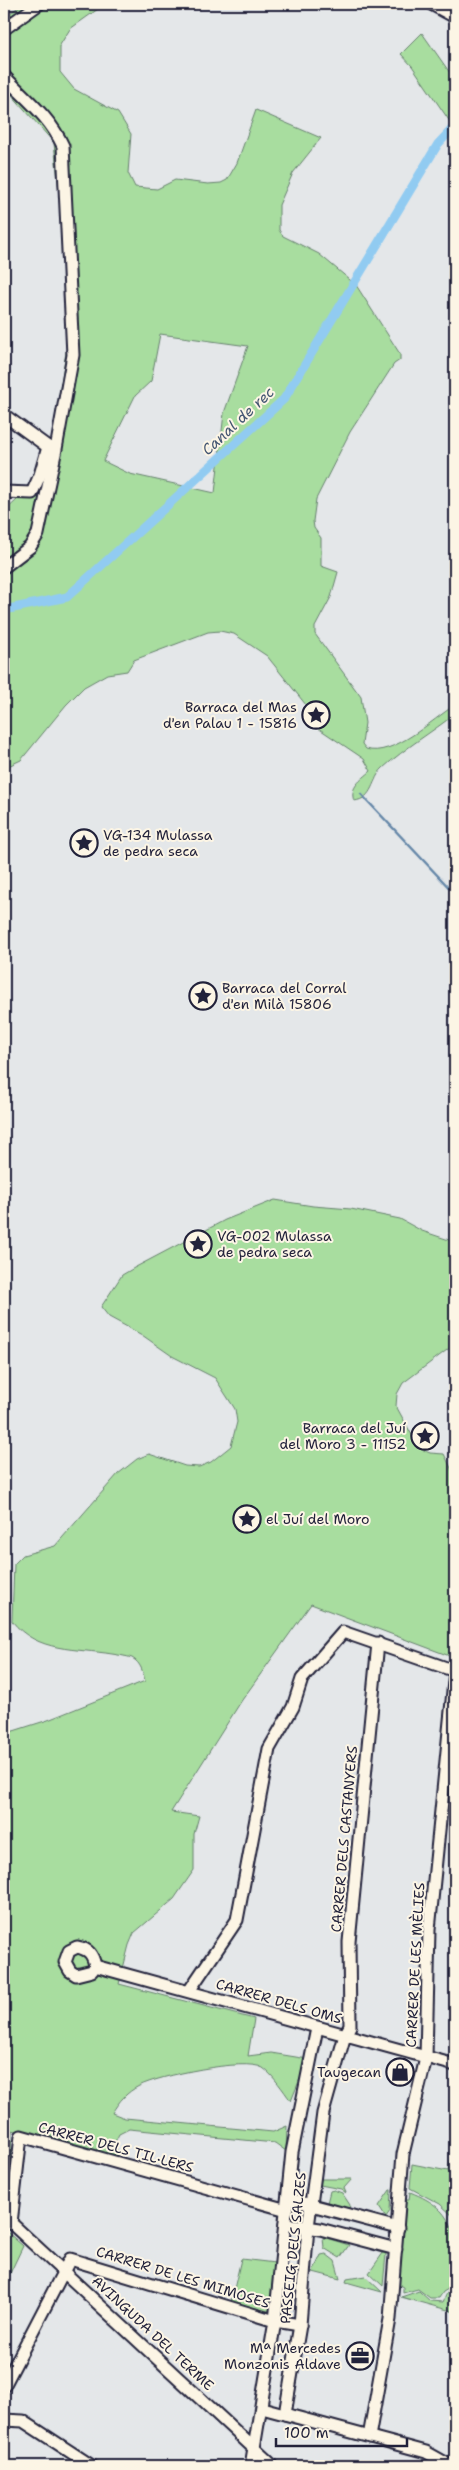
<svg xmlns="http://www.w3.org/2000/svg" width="459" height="2470" viewBox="0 0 459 2470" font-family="'Shantell Sans',sans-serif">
<rect width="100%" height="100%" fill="#e4e7e9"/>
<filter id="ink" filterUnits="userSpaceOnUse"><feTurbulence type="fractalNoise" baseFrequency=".02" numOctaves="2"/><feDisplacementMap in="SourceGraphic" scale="10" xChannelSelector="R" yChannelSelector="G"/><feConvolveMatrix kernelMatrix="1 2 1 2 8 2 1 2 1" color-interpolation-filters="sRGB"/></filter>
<g filter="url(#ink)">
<g fill="#a8dd9f" stroke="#65806d" fill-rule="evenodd">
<path d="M23,4H105L70,29L60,45V72L74,89L118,113L131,134L128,173L135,187L157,189L175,180L208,184L221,183L227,180L237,163L256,110L321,138L293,173L279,205V230L283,236L319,254L356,285L400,354V360L394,364L350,432L316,499L313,521L314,528L321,538V566L338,572L331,597L315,627V634L361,697L365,723L362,744L366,749C392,758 433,719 455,705V714C432,732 405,748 383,768C371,779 374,799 354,801C349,787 361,780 371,771L364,759L318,728L306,705L267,656L234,634L220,631L208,632L134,660L127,671L107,674L84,687L66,705L21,760L4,768V512L46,473L72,316L54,143L4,86V17ZM160,334L248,346L224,413L215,493L130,474L103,461L135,396L151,381Z"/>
<path d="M422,33L455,80V129L412,66L401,54Z"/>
<path d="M275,1200L313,1206L351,1209L400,1219L422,1231L455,1242V1344L403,1383L397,1394L396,1406L419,1448L430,1453L444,1454L455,1476V1658L311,1604L242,1700L171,1812L199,1816L194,1834V1870L174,1899L134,1933L129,1945L119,1984L254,2019L248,2056L271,2053L308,2059L291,2101C283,2090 274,2076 263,2068C245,2057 158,2076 139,2086C127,2092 119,2101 112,2113L125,2118L273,2132L287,2126L286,2151L275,2143L129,2129L119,2134L115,2142L118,2156L12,2130L7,2232L23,2246L4,2286V1734L48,1720L145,1681C143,1672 141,1663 132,1658C126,1656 118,1655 112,1654C76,1648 37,1653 12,1621L14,1564L23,1555L55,1546L118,1474L137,1459L149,1454L185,1466L199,1467L211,1462L231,1446L237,1422L235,1409L215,1378L172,1356L142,1335L109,1317L101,1307L122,1275L134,1268L225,1220Z"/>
<path d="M455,2136V2218L440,2204L410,2188L412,2164L448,2171Z"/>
<path d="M321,2179H352L344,2188L346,2193L341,2189L320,2185Z"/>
<path d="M334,2190L342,2193L350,2205L349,2209L327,2203L330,2191Z"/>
<path d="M390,2190H391L390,2211L386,2217L379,2206Z"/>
<path d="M410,2192C459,2211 455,2236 455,2285L443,2292L439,2298H430L418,2289L403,2293V2287L399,2285L406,2200H409Z"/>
<path d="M323,2237L349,2245L340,2258L324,2248Z"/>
<path d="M383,2253L386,2254L383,2286L369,2273Z"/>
<path d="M326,2254L335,2261L340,2279L313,2272L321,2255Z"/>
<path d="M241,2259L275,2263L271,2308L268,2311L231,2302Z"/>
<path d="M365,2276L382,2292L346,2282L347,2279Z"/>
<path d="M455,2288V2312L401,2297L419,2291L430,2301L443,2302L447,2293Z"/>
</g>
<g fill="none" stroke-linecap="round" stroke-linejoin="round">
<g stroke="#6587a8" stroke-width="2.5">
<path d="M361,794L455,894"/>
<path d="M455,967V994"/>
</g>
<path stroke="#91cbf1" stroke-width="9" d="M4,610L67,597L284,399L438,144L455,126"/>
<g stroke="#22223b" stroke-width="15">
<g id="minor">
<path d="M431,4L455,17"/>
<path d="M4,29L39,4"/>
<path d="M4,76C25,98 50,117 63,146L73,355L56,449L38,534L30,547L4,567"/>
<path d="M4,415L48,447L55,449"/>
<path d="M4,492L32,493L40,475L48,447"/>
<path d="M77,1947C89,1949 93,1955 95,1966L92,1971L76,1975L70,1971L65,1962L69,1951Z"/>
<path d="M95,1966L455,2065"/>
<path d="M189,1991L237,1920L269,1749L293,1707L302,1679L343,1632L455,1671"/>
<path d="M289,2199L398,2228"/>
<path d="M285,2224L320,2229L396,2249"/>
<path d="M4,2386L70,2259L275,2321L300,2325"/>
<path d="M262,2408L426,2452L451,2466"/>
<path d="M285,2414L300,2325L308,2227L323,2113L345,2035L350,2026L349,1942L378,1643"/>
<path d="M4,2420L23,2421L92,2466"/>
<path d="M369,2437L390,2319L403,2154L426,2058L429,1930L455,1671"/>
<path d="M251,2466L275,2321L292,2152L317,2028"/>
<path d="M273,2466L11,2223L21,2136L287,2210"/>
</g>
</g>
<use href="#minor" stroke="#fcf5e5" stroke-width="11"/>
</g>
</g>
<defs>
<g id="sight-ring" transform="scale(1.4375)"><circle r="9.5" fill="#fcf5e5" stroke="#22223b" stroke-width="1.5"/><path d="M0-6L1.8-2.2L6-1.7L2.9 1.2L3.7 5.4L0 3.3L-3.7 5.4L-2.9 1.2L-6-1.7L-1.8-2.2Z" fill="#22223b"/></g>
<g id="shop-ring" transform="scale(1.4375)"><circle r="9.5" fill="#fcf5e5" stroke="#22223b" stroke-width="1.5"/><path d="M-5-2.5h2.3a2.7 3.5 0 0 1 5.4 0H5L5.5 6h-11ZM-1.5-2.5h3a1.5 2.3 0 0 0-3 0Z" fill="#22223b"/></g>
<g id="office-ring" transform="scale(1.4375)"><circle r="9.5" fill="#fcf5e5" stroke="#22223b" stroke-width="1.5"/><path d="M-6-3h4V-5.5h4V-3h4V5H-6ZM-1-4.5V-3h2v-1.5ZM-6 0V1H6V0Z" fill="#22223b"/></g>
</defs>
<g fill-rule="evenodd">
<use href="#sight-ring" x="316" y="715"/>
<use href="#sight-ring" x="84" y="843"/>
<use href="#sight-ring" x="203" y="996"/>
<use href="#sight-ring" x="198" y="1244"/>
<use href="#sight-ring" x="425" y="1436"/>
<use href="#sight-ring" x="247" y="1519"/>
<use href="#shop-ring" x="400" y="2072"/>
<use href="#office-ring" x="360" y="2356"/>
</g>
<g text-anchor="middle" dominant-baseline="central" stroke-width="4" stroke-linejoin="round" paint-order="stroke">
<g font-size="14" fill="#22223b" stroke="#fcf5e5" text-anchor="end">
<text x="297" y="707">Barraca del Mas<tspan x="297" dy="16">d'en Palau 1 - 15816</tspan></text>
<text x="103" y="835" text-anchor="start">VG-134 Mulassa<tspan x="103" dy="16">de pedra seca</tspan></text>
<text x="222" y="988" text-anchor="start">Barraca del Corral<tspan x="222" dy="16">d'en Milà 15806</tspan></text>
<text x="217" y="1236" text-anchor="start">VG-002 Mulassa<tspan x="217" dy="16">de pedra seca</tspan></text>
<text x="406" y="1428">Barraca del Juí<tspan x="406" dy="16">del Moro 3 - 11152</tspan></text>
<text x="266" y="1519" text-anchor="start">el Juí del Moro</text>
<text x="381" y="2072">Taugecan</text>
<text x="341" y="2348">Mª Mercedes<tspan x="341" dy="16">Monzonis Aldave</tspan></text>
</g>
<g font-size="14" fill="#22223b" stroke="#fcf5e5">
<text transform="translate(344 1839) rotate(-85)">CARRER DELS CASTANYERS</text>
<text transform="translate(415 1965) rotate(-87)">CARRER DE LES MÈLIES</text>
<text transform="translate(279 2001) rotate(16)">CARRER DELS OMS</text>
<text transform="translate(116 2147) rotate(15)">CARRER DELS TIL·LERS</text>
<text transform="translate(293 2248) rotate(-84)">PASSEIG DELS SALZES</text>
<text transform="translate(183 2277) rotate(17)">CARRER DE LES MIMOSES</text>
<text transform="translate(153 2333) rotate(43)">AVINGUDA DEL TERME</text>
</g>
<g font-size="15" font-style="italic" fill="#435572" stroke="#fcf5e5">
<text transform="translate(238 421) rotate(-43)">Canal de rec</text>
</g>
</g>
<rect width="459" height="2470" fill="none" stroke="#fcf5e5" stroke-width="20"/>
<rect x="10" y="10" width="439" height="2450" fill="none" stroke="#22223b" stroke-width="2" filter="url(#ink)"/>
<path d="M276 2438v8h131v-8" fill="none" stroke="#22223b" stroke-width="2.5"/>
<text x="284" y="2438" font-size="15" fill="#22223b" stroke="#fcf5e5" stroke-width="4" paint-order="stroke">100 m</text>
</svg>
